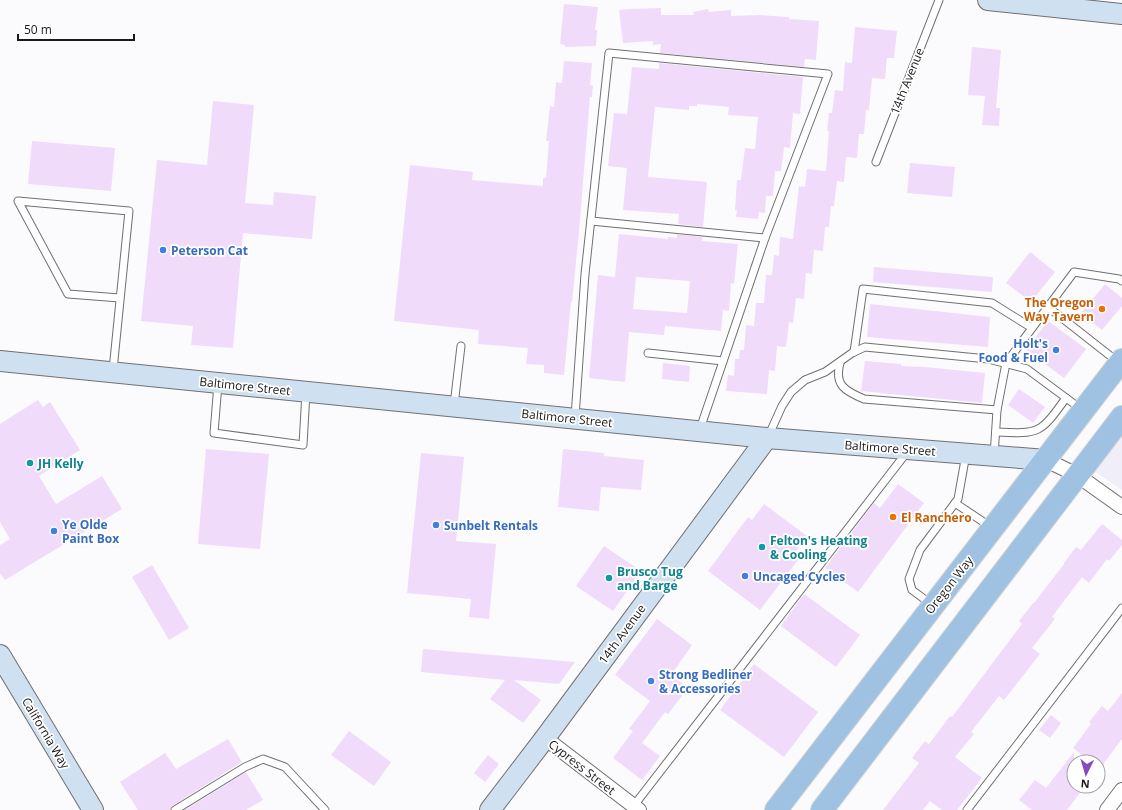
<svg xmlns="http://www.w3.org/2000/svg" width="1122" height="810" viewBox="0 0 1122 810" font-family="'Open Sans',sans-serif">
<rect width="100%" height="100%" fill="#fbfbfd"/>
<path fill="#f0eff9" d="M1122,435V490L1094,471Z"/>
<g fill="#f1dbfa" fill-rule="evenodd">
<path d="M564,4L598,7L595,30H597L596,46L565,47V45L560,44Z"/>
<path d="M661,8V15H694L693,12L708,9L709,12L731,10V16L759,15L789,17V19L819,21L816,60L805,59L804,67L660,53L661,44L653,45V41L623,43L619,10L629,9Z"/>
<path d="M855,27L897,31L894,58H887L885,79L872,78L869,110H866L864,134H859L857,158L846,157L844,182L837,181L834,206H831L829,227H825L823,251L814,250L812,274L806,273L804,299L796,298L793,323L789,322L786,347L777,346L775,371L769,370L767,394L726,391L728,375L734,376L735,359H739L740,350H744L746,325L754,326L756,303H764L766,275H772L774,255L779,256L780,237L793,239L799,186L805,187L807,169L826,171L829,131H827L829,113H832L835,90L843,91L845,62L852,63Z"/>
<path d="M972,47L1001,50L996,108H1000L999,126L982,125L985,96L968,95Z"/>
<path d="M564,61L592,63L590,85L593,86L592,97H590L579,232L572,302H571L564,375L544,373V365L526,364L528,348L478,344L479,330L394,321L410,165L473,172L472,180L543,186V178H546L549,141H546L550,106L554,107L556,82L562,83Z"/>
<path d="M659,63L803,77L800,114L793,113L790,148L784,147L781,171H775L773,196H766L765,213L759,212L758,219L736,217L737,210H735L737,180H741L745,148L755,149L758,117L728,115L729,107L697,104V106H689V110L655,107L648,177L707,182L703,227L678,224L679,214L623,210L627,168L608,166L614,113L627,114L632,67L659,69Z"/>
<path d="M213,101L254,105L245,203L273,205L274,192L316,196L312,239L243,233L233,348L191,345L193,326L141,321L157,160L207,165Z"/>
<path d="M32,141L115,148L111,191L28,184Z"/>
<path d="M910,163L955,167L952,197L907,193Z"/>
<path d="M619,234L668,239V237L677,238V234L702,237V241L738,244L734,284L731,283L729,311L723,310L721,331L665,326L664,335L629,332L625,382L589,378L598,275L615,277ZM636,277L690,281L687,313L633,309Z"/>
<path d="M1030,252L1055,272L1031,302L1006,283Z"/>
<path d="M874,267L993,277L992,292L873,282Z"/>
<path d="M1105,284L1122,298V306L1102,330L1081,313Z"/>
<path d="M870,304L990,317L988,347L867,337Z"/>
<path d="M1048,321L1086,349L1064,378L1026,350Z"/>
<path d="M865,361L901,364V366L925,367L985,373L982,403L861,391Z"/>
<path d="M663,363L690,366L689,382L662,379Z"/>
<path d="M1019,389L1045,407L1033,423L1008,405Z"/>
<path d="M38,400L43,407L50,402L80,450L39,476L56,504L102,476L122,509L5,580L0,573V545L10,539L0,522V424Z"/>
<path d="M206,449L269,454L260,549L198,544Z"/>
<path d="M563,449L604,453V456L644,460L641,490L601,487L599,511L558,507Z"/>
<path d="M421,453L464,457L456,541L496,544L489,619L469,617L471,599L407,593Z"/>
<path d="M898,484L924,503L858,592L825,568L874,503L880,508Z"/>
<path d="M764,504L807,536L795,552L801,556L760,610L708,571L748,517L752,520Z"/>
<path d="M1102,524L1122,540V545L1109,561L1107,559L1089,583L1082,577L1052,617L1055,619L1032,648L1040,654L1004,700L999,696L971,732L974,734L955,757L982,778L957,810H942L930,801L923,810H883L919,763L912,758L925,741L929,744L950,716L952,717L1022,624L1019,621L1033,603H1034L1064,564V563L1076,547L1081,550Z"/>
<path d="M604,546L641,571L613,611L576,586Z"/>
<path d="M152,565L189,628L169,640L132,577Z"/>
<path d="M804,594L860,635L836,667L781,626Z"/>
<path d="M657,619L692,645L671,675L688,688L668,714L665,712L642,743L660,756L642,780L613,758L633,731L629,729L650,701L615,675Z"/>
<path d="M423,649L575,662L559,684L514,680L541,700L523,723L490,699L505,680L421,672Z"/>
<path d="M754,664L818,712L784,757L720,710Z"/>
<path d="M1122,693V739L1104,763V772L1098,768V762H1091L1073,748L1091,724L1089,722L1102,706L1108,711Z"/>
<path d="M1051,715L1061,723L1050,738L1039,730Z"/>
<path d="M349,731L391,762L374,786L331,755Z"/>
<path d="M228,739L242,762L172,806L170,810H138L120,782L165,753L176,769Z"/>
<path d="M1074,752V786H1085L1067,810H1032L1019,800L1035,780L1046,788Z"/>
<path d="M488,755L499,764L485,782L474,773Z"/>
<path d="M246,772L263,800L246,810H185Z"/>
</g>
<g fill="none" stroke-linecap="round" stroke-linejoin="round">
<g stroke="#707072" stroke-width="9">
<g id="lane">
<path d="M876,162L939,0"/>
<path d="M591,221L765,238"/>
<path d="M1048,307L1118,362"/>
<path d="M854,352L863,289L992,303L1032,328"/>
<path d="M648,353L723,361"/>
<path d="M840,363C834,385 845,391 864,399L997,410L1006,363L1074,272L1119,279L1122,281"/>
<path d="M113,370L129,211L18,201L68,294L120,298"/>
<path d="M218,384L214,433L303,445L306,392"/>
<path d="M454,405L461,346"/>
<path d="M575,417L585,274L609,53L828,74L765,238L700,429"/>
<path d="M996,432C1040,434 1040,434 1066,398"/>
<path d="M768,437L782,406L791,392L805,380L825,372L852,353L865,347L988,359L1027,369L1081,409"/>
<path d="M994,456L997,410"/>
<path d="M955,503L991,527"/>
<path d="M931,604L912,590L909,579L920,550L958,499L966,454"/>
<path d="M632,808L907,452"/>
<path d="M175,810L245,767L263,759L285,767L325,810"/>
<path d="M967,810L1122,608"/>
</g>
</g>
<g stroke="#707072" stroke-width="16">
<g id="street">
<path d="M1046,460L1077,475L1122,507"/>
<path d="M545,738L639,810"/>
<path d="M1107,810L1122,790"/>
</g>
</g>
<g stroke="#707072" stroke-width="22">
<g id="secondary">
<path d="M988,0L1122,14"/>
<path d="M0,361L767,438L1046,460"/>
<path d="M0,655L93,810"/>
<path d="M490,810L545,738L767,438"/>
</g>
</g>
<g stroke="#d6d6d6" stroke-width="24">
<g id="primary">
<path d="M776,810L1122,360"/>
<path d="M822,810L1122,417"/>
</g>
</g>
<use href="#lane" stroke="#fff" stroke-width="7"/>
<use href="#street" stroke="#fff" stroke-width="14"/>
<use href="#secondary" stroke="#cfe0f1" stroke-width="20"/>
<use href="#primary" stroke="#a0c2e2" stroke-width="22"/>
</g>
<g fill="#3f7fe0" stroke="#fff" stroke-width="1.5">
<circle cx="163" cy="250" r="4"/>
<circle cx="1056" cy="350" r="4"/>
<circle cx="436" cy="525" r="4"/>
<circle cx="54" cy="531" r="4"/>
<circle cx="745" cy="576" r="4"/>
<circle cx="651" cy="681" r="4"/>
</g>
<g fill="#e8710a" stroke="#fff" stroke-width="1.5">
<circle cx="1102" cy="309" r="4"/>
<circle cx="893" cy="517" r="4"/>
</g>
<g fill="#0f9aa8" stroke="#fff" stroke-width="1.5">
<circle cx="30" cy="463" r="4"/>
<circle cx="762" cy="547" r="4"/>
<circle cx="609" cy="578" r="4"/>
</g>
<g text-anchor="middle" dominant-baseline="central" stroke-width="3.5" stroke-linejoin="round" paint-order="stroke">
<g font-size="12" fill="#19191a" stroke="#fff">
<text transform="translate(907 81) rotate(-68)">14th Avenue</text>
<text transform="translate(245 386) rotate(6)">Baltimore Street</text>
<text transform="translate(567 418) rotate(6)">Baltimore Street</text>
<text transform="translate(890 448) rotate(4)">Baltimore Street</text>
<text transform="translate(949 585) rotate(-52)">Oregon Way</text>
<text transform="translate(622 634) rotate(-54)">14th Avenue</text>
<text transform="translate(46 733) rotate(59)">California Way</text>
<text transform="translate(582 767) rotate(38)">Cypress Street</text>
</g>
<g font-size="12" font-weight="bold" fill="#366cbe" stroke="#fff" text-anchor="start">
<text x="171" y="250">Peterson Cat</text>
<text x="1048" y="343" text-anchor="end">Holt's<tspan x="1048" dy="14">Food &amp; Fuel</tspan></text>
<text x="62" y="524">Ye Olde<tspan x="62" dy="14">Paint Box</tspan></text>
<text x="444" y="525">Sunbelt Rentals</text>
<text x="753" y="576">Uncaged Cycles</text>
<text x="659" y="674">Strong Bedliner<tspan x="659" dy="14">&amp; Accessories</tspan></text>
</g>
<g font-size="12" font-weight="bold" fill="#c56008" stroke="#fff" text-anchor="end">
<text x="1094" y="302">The Oregon<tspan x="1094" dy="14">Way Tavern</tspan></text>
<text x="901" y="517" text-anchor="start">El Ranchero</text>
</g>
<g font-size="12" font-weight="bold" fill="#0d838f" stroke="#fff" text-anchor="start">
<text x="38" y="463">JH Kelly</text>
<text x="770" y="540">Felton's Heating<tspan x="770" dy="14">&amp; Cooling</tspan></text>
<text x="617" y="571">Brusco Tug<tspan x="617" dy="14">and Barge</tspan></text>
</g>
</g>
<g transform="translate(1086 774) rotate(185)"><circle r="19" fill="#ffffff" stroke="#a3a3a3"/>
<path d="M0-3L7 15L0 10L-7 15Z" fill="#844ac0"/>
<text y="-6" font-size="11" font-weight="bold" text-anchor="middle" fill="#19191a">N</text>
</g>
<path d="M18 34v6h116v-6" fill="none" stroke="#19191a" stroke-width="2"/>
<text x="24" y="34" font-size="12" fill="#19191a" stroke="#ffffff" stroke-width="3" paint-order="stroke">50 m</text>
</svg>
